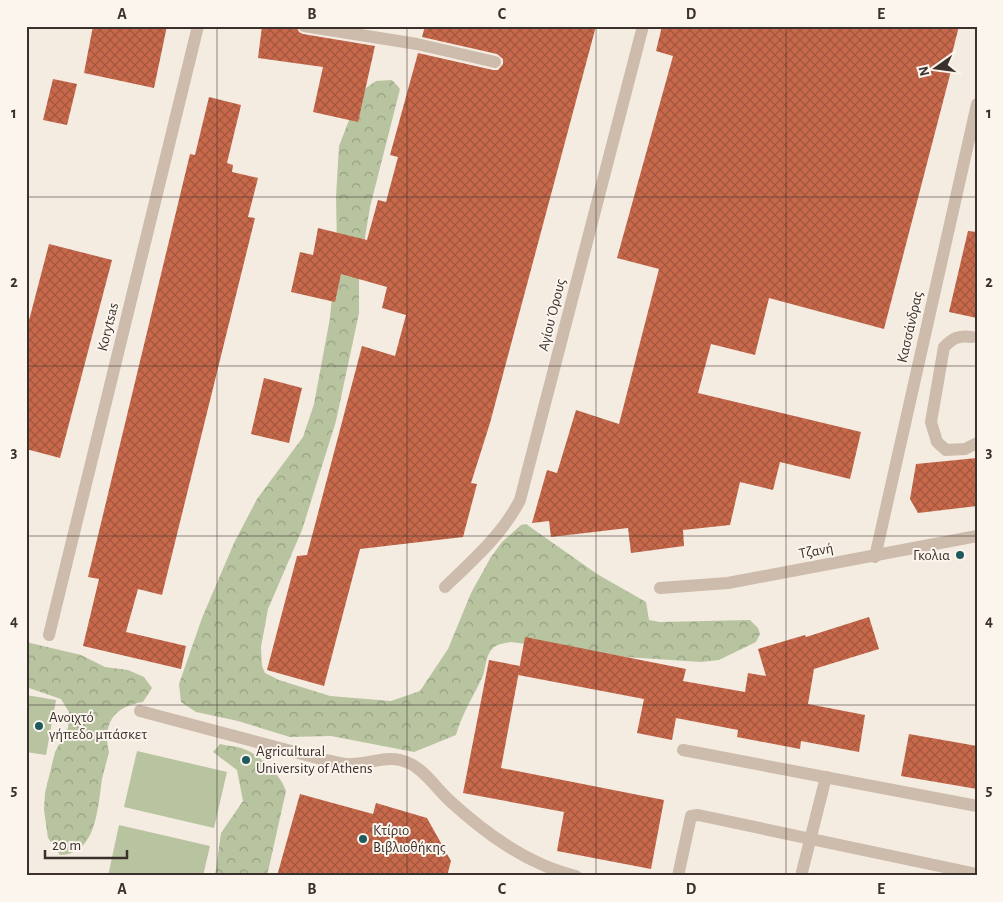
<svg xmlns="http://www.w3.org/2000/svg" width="1003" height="902" viewBox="0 0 1003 902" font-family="'Alegreya Sans',sans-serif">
<defs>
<pattern id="forest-crowns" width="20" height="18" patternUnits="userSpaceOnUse" patternTransform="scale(1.25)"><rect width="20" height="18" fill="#b8c4a0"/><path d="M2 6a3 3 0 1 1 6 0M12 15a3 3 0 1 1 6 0" fill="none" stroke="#97a083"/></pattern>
<pattern id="building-cross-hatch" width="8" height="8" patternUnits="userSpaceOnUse" patternTransform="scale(1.25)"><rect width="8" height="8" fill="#c8694b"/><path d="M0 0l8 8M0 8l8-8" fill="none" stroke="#a4573f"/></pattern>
</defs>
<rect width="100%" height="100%" fill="#f4ebe1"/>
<g fill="url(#forest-crowns)">
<path d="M392,80L400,89L370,207L359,274V313L336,421L302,530L268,609L261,647L262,666L265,673L279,680L330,696L391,701L420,691L448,649L471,593L491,557L502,542L521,525L526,524L597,574L646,602L649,620L660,622L750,620L758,628L760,634L756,642L719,660L701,662L626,657L511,642C505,643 497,644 493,648C485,655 486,669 482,678C473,697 462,714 456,735L414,752L331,736L290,737L238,721L196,712L181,702L179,684L202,618L234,543L257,499L303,437L314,404L330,318L337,244L336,197L339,146L360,92L376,81Z"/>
<path d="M26,642L81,655L105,667L128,670L144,677L152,688L143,702C114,706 102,724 109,752C107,761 104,770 102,779C98,805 97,855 60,855L48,838L44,810L45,793L55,752L68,728L69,712L61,699L26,687Z"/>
<path d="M220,744C228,746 237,746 244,749C261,756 280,774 286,791L267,876H215L221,833L243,801L237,770L213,752Z"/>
</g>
<g fill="#b8c4a0">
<path d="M26,695L56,700L46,755L26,752Z"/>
<path d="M137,751L227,772L214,828L124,807Z"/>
<path d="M119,825L210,846L203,876H108Z"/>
</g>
<g fill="url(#building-cross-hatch)">
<path d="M93,26H167L154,88L84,73Z"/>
<path d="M262,26H296L299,32L303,34L375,46L358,122L313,112L323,67L258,58Z"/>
<path d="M425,26H596L490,423L471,483L477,484L463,537L360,549L324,686L267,670L297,556L307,555L362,346L395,356L406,315L382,308L387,287L341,274L335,302L291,292L300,252L313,255L318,228L367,240L378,200L386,202L398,157L390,155L418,53L493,70H498L503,64V59L497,54L422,37Z"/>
<path d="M662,26H959L949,66L952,67L884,329L769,298L755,355L711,344L698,393L861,432L850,479L780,462L773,490L740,482L730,525L683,530L684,546L631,553L628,528L551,537L549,521L532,523L547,470L557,473L576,410L619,424L659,269L617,258L673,56L656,51Z"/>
<path d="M53,79L77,84L67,125L43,120Z"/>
<path d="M209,97L241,105L227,163L233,165L232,172L258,178L248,217L255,218L162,595L138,589L126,632L186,646L181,669L83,646L99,579L88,577L190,154L195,155Z"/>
<path d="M968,231L977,232V318L949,312Z"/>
<path d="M49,244L112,260L60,458L26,449V332Z"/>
<path d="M264,378L302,388L289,443L251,434Z"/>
<path d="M977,458V506L918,513L910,499L916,464Z"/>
<path d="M869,617L879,649L814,669L808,704L865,715L859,752L801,741L800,749L737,737L738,730L676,718L672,740L637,733L644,699L518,675L525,637L686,669L683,681L745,692L748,673L766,676L758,649L805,635L806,637Z"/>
<path d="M489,660L520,666L501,768L664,800L651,869L557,851L564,812L463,793Z"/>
<path d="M909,734L977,746V789L901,776Z"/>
<path d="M300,794L373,814L376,803L427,818L451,861L447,876H277Z"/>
</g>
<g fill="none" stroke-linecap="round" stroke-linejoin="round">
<g stroke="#cdbbac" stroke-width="12">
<path d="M304,26L417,44L495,62"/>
<path d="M972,337C959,335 953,338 944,347L931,422L937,442L946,450L965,449L977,443"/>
<path d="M875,557L977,104"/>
<path d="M445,587C472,561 503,534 520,500L643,26"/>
<path d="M660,588L728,583L977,536"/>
<path d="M49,635L198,26"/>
<path d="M140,711L325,760C334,761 343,765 352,764C373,764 389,753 411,764C426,772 437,789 450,801C486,834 528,865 576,876"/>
<path d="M683,750L977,806"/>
<path d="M678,876L691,816L698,815L977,874"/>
<path d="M801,876L826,777"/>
</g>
</g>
<path fill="none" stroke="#3b302b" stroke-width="1" stroke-opacity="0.55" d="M217,26V876M407,26V876M596,26V876M786,26V876M26,197H977M26,366H977M26,536H977M26,705H977"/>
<g fill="#1f5a5e" stroke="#fbf5ee" stroke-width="2">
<circle cx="960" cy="555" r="5"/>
<circle cx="39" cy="726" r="5"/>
<circle cx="246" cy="760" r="5"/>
<circle cx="363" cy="839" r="5"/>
</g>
<g text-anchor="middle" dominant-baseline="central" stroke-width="4" stroke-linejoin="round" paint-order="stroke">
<g font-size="15" fill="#3b302b" stroke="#fbf5ee">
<text transform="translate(552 315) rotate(-76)">Αγίου Όρους</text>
<text transform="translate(108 327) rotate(-76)">Korytsas</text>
<text transform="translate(910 327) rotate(-77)">Κασσάνδρας</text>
<text transform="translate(816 551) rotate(-10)">Τζανή</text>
</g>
<g font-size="15" fill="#3b302b" stroke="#fbf5ee" text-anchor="start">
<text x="950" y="555" text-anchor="end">Γκολια</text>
<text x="49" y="717">Ανοιχτό<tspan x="49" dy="17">γήπεδο μπάσκετ</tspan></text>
<text x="256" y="751">Agricultural<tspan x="256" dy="17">University of Athens</tspan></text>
<text x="373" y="830">Κτίριο<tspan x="373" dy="17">Βιβλιοθήκης</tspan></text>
</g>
</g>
<rect width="1003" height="902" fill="none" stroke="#fbf5ee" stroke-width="55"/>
<g transform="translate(936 68) rotate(256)" stroke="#fbf5ee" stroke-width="4" paint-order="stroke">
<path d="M0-4L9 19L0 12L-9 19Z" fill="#3b302b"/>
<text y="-8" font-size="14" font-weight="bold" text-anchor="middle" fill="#3b302b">N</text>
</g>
<path d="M45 850v8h82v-8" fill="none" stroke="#3b302b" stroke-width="2.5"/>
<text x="52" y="850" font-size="15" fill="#3b302b" stroke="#fbf5ee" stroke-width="4" paint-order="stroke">20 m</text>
<rect x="28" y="28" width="948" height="846" fill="none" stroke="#3b302b" stroke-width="2"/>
<g font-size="16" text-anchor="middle" font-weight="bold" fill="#3b302b">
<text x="122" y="19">A</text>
<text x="312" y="19">B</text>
<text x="502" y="19">C</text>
<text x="691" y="19">D</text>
<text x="881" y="19">E</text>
<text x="14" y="118">1</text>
<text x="989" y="118">1</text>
<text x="14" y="287">2</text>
<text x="989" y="287">2</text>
<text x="14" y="457">3</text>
<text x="989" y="457">3</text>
<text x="14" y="626">4</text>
<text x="989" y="626">4</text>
<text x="14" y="795">5</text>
<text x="989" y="795">5</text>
<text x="122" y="894">A</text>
<text x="312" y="894">B</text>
<text x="502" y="894">C</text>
<text x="691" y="894">D</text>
<text x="881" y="894">E</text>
</g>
</svg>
